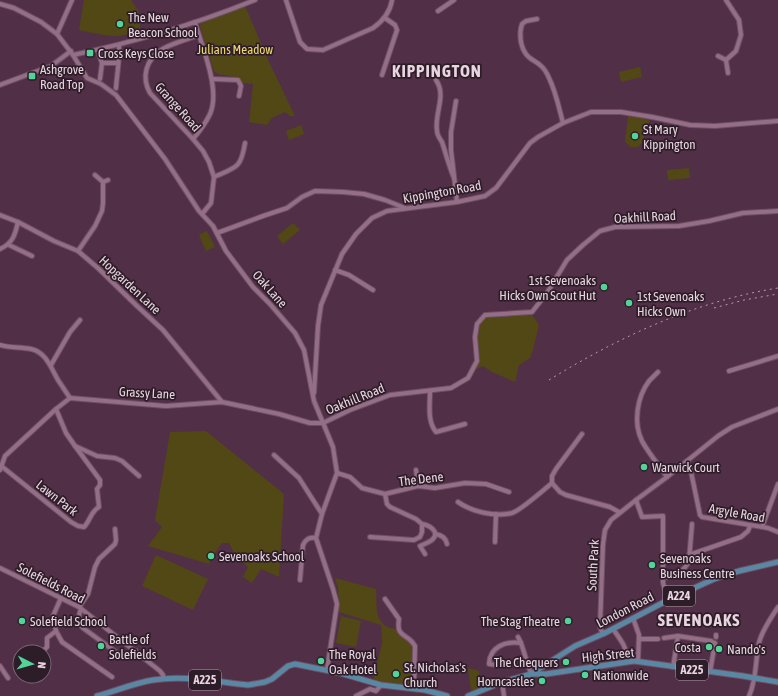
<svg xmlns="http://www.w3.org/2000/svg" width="778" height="696" viewBox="0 0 778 696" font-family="'Asap Condensed',sans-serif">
<rect width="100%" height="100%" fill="#512f46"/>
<g fill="#514816">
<path d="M84,0H131L139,12L140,28C119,42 102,34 79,30Z"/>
<path d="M245,6L270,64L295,116H290L285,112L272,118L267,125L249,122L253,84L242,83L235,77L218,74L214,71L200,26L201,22Z"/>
<path d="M640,67L642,77L621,82L619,72Z"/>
<path d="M628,116L650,119L642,143L638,147H631L625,142Z"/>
<path d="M301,125L304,134L289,140L286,131Z"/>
<path d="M689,168L690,178L668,180L667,170Z"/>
<path d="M293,223L300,230L283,244L277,236Z"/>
<path d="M207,231L215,247L206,251L199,235Z"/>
<path d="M531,313L539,325L533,350L530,358L519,365L515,382L492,372L483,366L474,370L477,362V324L485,315Z"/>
<path d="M206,431L284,494L279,577L261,569L252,583L243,577L248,567L236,557L229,543H222L211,558L209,564L148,546L162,527L155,520L170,432Z"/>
<path d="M156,555L208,579L193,610L142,586Z"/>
<path d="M335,578L376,589C377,601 374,619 386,626C389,628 393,628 396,629V631L411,641L414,646L413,687L389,685L373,681L382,643L381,625L339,612L338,588Z"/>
<path d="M341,616L361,621L356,647L336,643Z"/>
<path d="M468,668L479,671V680L482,688L471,691Z"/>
</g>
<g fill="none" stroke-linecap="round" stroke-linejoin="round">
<g stroke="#6c4f62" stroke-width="6">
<g id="minor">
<path d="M286,0L300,42L307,49L323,50L373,28C383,21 390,13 392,0"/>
<path d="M0,4L14,8L41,22L57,34L73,55L87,78L101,84L116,95L165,159L199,211L213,226L226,251L253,287L270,304L295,333L304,350L314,401L333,447L337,473L322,514L316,538L333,589L337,604L327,670"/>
<path d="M438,11L454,0"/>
<path d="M537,19L526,21L522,24C519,33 520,46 526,54C529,59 536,61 540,65C545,69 547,73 549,78C556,92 559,108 563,123"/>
<path d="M57,34L72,0"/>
<path d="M199,35C189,39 169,44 161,50C146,60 141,77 150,93L193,139L203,151L209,162L214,177L211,203L202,214"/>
<path d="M99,54L102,63H118"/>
<path d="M73,55C135,42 196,24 255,0"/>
<path d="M718,56L726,60L736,51L741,35L739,20L726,0"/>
<path d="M726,60L728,73"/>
<path d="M382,75L397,30L395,25L385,18"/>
<path d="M100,79L102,63"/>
<path d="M213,79L238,80L241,86L239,96"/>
<path d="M436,80C447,96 434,113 437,131C437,135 440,139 442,142C446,154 449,166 454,178"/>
<path d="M0,85L51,66L71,51"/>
<path d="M116,88C117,73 120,59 119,45"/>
<path d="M456,101L451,132V150L457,202"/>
<path d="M193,139C199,132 205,124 209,116C222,92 202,47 195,22"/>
<path d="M95,175L103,182"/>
<path d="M214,177C237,167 241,168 245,143"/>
<path d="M0,215L18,222L54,241L78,251L99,269L137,306L163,330L222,402"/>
<path d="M217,233L263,216L287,208L302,197L315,191L343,192L364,194L385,200L405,208"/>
<path d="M9,245L32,256"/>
<path d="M0,249C13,243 15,235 18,222"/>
<path d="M78,251L95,226L102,211L103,203V182L108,180"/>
<path d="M335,270L349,275L373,290"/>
<path d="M0,345C10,348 20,347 31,349C46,352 51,368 58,380C62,386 66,392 70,398"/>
<path d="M51,365L70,332L80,320"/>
<path d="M729,371L778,356"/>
<path d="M658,372C655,375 652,378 649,381C637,397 633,423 642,441C649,454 659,465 667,477"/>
<path d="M430,391C430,405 427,421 436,432L465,424"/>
<path d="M314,393L318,326L321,305L342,254L356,234L372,218L387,211L457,202L485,196L496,188L530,143L538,137L563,123L591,112H621L652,117L690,125L715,126L778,121"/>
<path d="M56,409L66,433L75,446L97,456L115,458L122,461L139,476"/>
<path d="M274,455L299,478L322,514"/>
<path d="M687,461L690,467L700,515L702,517L768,528L778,532"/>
<path d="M0,465L71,522L78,526L84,527C90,521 91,511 99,507L97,489L100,485V480L75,446"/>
<path d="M0,470L5,456L56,409L70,398L166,406L222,402L279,414L310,423H323L350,410L390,395L451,388L468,378L477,361L475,337L477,324L485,315L532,312L547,293L567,260L583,245L600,231L615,227L679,226L709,221L743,213L778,211"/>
<path d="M416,470L418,486"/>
<path d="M337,473L350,477L362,488L385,494L418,486L435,488L465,483L486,484L509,492"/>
<path d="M552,483L560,492L566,495L610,507L619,512"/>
<path d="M636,500L642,517L663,516C663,538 663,560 663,582C663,587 668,595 670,599"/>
<path d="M458,502C472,512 495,517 512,513C519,511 545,489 552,483V476L556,469L582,434"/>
<path d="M422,524C429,525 441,532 432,540C428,543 424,544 420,546L425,554"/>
<path d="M762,527L778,484"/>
<path d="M435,534C442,535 446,538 447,544"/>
<path d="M370,537L414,540L420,537L422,532V524L416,519L390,507L387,504L385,494"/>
<path d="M495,542L496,514"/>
<path d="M689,555L741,537L748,531L750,526"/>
<path d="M0,568L79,607L160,671L163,675V679"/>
<path d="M664,578C675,575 684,572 689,561L692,524"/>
<path d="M300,580L303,545C306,539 309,537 316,538"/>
<path d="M61,598L53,616L56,631L62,642L112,677"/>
<path d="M385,599L399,619C396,639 407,632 415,646L414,689"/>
<path d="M79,607L88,594L95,567L99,559L115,544L116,540L115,529"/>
<path d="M81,609C78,615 78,623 83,628L120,655H126L136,651"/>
<path d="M633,618L639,635L638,662"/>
<path d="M613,629C621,640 627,648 629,662"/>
<path d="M604,634L601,630L600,626L603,544L605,530L611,520L636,500L667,477L718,436L732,427L778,409"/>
<path d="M518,637L521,643L531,674"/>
<path d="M716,637V635"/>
<path d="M664,638L678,636L711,641L714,643"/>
<path d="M639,639H658"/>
<path d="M42,652L47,647V638L56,631"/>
<path d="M497,665L489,664C490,646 506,641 521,643"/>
<path d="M0,666L8,678"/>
<path d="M673,667L678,636"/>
<path d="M710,672L715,643"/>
<path d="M502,682L504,696"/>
<path d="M356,696L370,689L376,691L381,685"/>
<path d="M749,696C757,679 755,661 759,643C762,630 771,618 778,607"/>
</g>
</g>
<g stroke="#6c4f62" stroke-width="7">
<g id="major">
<path d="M532,674H546L634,661L743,676L778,682"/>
<path d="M97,696C116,691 134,683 153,680C185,675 217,682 248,685L265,682L272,679L288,666L295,664L340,673L381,685L425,690L447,696"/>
<path d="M468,696L502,682L531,674L575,646L605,633L670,599L714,579L739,571L778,562"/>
</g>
</g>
<use href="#minor" stroke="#946d87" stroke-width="4"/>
<use href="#major" stroke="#5a87a3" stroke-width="5"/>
<g stroke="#b69dad" stroke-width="1" stroke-dasharray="2 4" stroke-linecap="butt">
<path d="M714,308L744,300L778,294"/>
<path d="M549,380C619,337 696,301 778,288"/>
</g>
</g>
<g fill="#52d397" stroke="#2d1d28" stroke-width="1.5">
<circle cx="120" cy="24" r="4"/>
<rect x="86" y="49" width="8" height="8" rx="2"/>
<rect x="28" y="72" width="8" height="8" rx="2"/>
<circle cx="635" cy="136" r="4"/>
<circle cx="604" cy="287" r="4"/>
<circle cx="629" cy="303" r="4"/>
<circle cx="644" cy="467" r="4"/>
<circle cx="211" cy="556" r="4"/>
<circle cx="652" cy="565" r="4"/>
<circle cx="22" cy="621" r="4"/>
<circle cx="568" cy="621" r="4"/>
<circle cx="101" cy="646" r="4"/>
<circle cx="709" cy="647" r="4"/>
<circle cx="719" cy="649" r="4"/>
<circle cx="321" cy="661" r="4"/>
<circle cx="566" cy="662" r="4"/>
<circle cx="396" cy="674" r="4"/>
<circle cx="585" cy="675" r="4"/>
<circle cx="542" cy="681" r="4"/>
</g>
<g text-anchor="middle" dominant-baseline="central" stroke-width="3.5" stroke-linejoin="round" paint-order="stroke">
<g fill="#2d1d28" stroke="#b19daa" stroke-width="1">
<rect x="663" y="586" width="32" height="20" rx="3"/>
<rect x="676" y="660" width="32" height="20" rx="3"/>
<rect x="189" y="670" width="32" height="20" rx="3"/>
</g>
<g font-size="12" font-weight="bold" fill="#e9d4e1">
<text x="679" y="596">A224</text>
<text x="692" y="670">A225</text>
<text x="205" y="680">A225</text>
</g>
<g font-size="13" fill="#e9d4e1" stroke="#2d1d28" text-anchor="start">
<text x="128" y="17">The New<tspan x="128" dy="15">Beacon School</tspan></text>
<text x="98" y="53">Cross Keys Close</text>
<text x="40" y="69">Ashgrove<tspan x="40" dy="15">Road Top</tspan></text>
<text x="643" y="129">St Mary<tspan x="643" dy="15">Kippington</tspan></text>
<text x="596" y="280" text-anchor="end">1st Sevenoaks<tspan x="596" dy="15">Hicks Own Scout Hut</tspan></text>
<text x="637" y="296">1st Sevenoaks<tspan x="637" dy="15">Hicks Own</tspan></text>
<text x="652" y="467">Warwick Court</text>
<text x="219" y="556">Sevenoaks School</text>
<text x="660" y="558">Sevenoaks<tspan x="660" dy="15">Business Centre</tspan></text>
<text x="30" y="621">Solefield School</text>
<text x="560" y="621" text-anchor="end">The Stag Theatre</text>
<text x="109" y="639">Battle of<tspan x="109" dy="15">Solefields</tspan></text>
<text x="701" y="647" text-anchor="end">Costa</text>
<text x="727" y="649">Nando's</text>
<text x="329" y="654">The Royal<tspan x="329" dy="15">Oak Hotel</tspan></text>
<text x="558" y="662" text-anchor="end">The Chequers</text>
<text x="404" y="667">St. Nicholas's<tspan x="404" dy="15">Church</tspan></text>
<text x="593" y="675">Nationwide</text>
<text x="534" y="681" text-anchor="end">Horncastles</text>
</g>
<g font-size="13" fill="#efdb69" stroke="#2d1d28">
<text x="235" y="49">Julians Meadow</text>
</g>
<g font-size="13" fill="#e9d4e1" stroke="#2d1d28">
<text transform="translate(178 107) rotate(48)">Grange Road</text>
<text transform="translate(442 192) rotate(-10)">Kippington Road</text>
<text transform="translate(645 217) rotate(-3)">Oakhill Road</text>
<text transform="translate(130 285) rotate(43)">Hopgarden Lane</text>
<text transform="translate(270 289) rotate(48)">Oak Lane</text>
<text transform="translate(147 393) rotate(3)">Grassy Lane</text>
<text transform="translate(355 399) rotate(-22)">Oakhill Road</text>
<text transform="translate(421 479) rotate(-7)">The Dene</text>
<text transform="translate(57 498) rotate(38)">Lawn Park</text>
<text transform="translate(737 513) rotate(10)">Argyle Road</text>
<text transform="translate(593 565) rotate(-87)">South Park</text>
<text transform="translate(51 583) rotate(27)">Solefields Road</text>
<text transform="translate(625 610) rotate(-27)">London Road</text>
<text transform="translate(608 655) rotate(-6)">High Street</text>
</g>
<g font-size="17" font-weight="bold" letter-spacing="1" fill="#e9d4e1" stroke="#2d1d28">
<text x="437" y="71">KIPPINGTON</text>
<text x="699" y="620">SEVENOAKS</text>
</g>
</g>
<g transform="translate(32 664) rotate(96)"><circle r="19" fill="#2d1d28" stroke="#786672"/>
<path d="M0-3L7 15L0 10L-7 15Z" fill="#52d397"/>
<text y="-6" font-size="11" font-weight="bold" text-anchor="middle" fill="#e9d4e1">N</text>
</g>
</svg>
